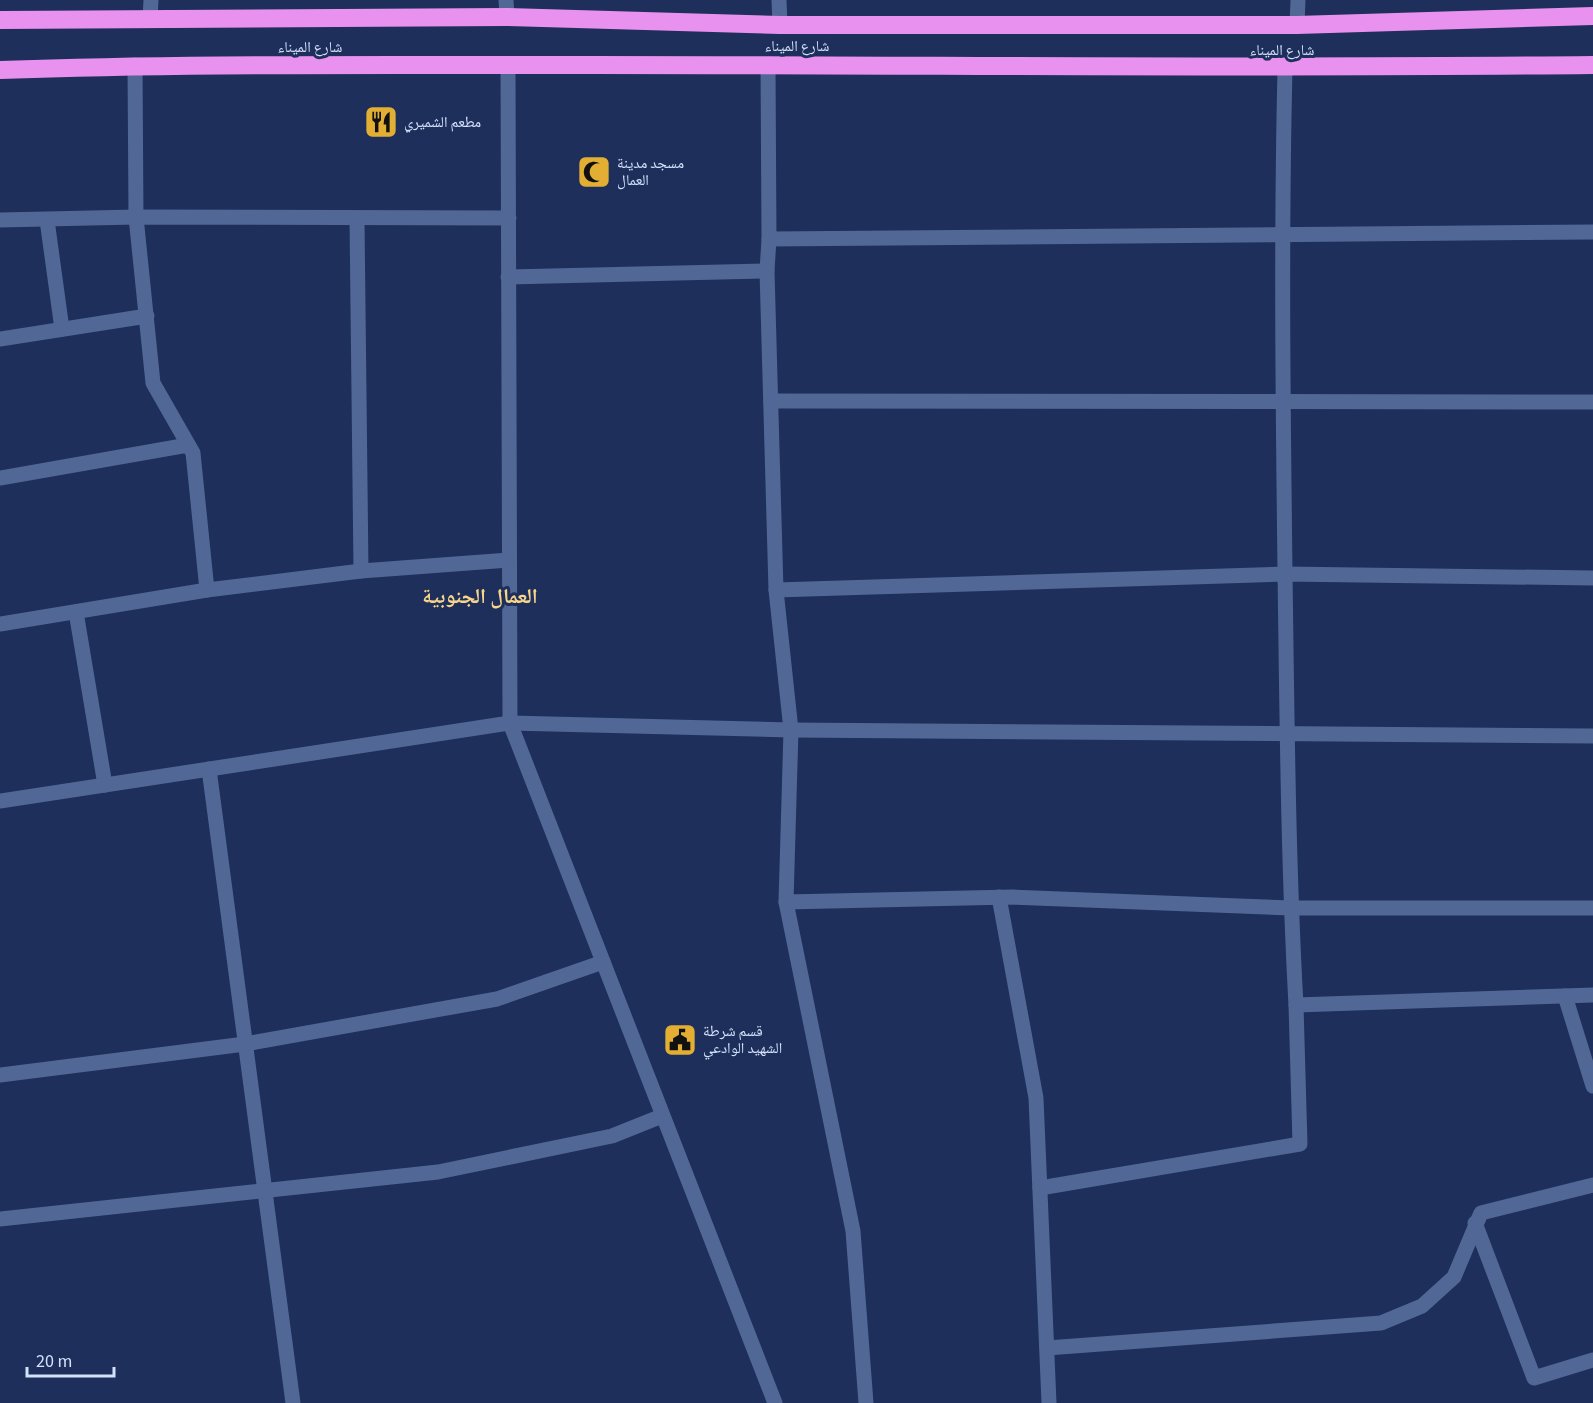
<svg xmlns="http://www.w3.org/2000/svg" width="1593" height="1403" viewBox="0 0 1593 1403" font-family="'Source Sans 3','Noto Naskh Arabic',sans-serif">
<rect width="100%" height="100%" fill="#1d2f5a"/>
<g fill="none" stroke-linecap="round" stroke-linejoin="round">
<g stroke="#516796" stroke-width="15">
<path d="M506,0L507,17"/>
<path d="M779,0L780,25"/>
<path d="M150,18L151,0"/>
<path d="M1297,25L1298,0"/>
<path d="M768,64L769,239L1593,232"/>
<path d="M135,65L136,217L153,383L193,453L207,590"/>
<path d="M508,65L510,723L775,1403"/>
<path d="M1285,69C1281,237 1283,404 1285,572C1287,716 1288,861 1296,1005L1593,995"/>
<path d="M357,219L361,571"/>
<path d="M0,220L136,217L509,218"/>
<path d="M47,220L62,329"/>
<path d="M769,239L767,271L776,590L1285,574L1593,578"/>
<path d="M508,277L767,271"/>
<path d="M0,339L147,316"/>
<path d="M771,401L1593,402"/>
<path d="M0,478L188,445"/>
<path d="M776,590L791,730L786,902L1012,897L1291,908H1593"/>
<path d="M76,612L105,785"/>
<path d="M0,624L207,590L361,571L509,560"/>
<path d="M209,769L293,1403"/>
<path d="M0,801L510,723L791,730L1593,736"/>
<path d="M999,897L1036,1098L1049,1403"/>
<path d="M786,902L853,1231L866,1403"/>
<path d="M1565,996L1593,1086"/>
<path d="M0,1075L245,1044L497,999L603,962"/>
<path d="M1040,1188L1300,1144L1296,1005"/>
<path d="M0,1219L438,1172L612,1136L662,1116"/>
<path d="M1475,1223L1534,1378L1593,1360"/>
<path d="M1047,1348L1381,1323L1422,1306L1454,1277L1481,1213L1593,1185"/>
</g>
<g stroke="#e991ee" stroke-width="18">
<path d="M0,20L507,17L780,25H1297L1593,16"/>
<path d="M0,70C168,64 336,65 504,65C867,64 1230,69 1593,65"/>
</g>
</g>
<defs>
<g id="restaurant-square" transform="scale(1.725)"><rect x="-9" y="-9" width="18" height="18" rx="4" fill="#e2af34" stroke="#1d2f5a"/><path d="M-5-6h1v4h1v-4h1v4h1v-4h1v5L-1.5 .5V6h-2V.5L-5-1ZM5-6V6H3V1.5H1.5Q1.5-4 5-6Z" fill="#111"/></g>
<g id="mosque-square" transform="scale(1.725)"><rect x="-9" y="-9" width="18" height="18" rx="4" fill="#e2af34" stroke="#1d2f5a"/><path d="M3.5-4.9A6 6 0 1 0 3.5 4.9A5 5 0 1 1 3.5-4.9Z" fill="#111"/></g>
<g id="civic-square" transform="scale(1.725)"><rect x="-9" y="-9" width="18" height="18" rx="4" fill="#e2af34" stroke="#1d2f5a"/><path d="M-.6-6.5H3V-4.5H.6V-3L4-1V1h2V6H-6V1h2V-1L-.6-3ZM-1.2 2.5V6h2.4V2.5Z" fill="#111"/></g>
</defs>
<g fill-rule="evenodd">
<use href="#restaurant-square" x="381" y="122"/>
<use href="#mosque-square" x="594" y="172"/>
<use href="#civic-square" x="680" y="1040"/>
</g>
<g text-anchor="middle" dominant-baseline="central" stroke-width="6" stroke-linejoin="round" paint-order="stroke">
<g font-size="15" fill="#d4e1fc" stroke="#1d2f5a">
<text x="797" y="46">شارع الميناء</text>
<text x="310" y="47">شارع الميناء</text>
<text x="1282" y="50">شارع الميناء</text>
</g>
<g font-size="15" fill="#d4e1fc" stroke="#1d2f5a" text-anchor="start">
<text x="404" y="122">مطعم الشميري</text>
<text x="617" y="163">مسجد مدينة<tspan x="617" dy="17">العمال</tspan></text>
<text x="703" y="1031">قسم شرطة<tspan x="703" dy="17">الشهيد الوادعي</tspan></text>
</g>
<g font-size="21" font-weight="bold" fill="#f8d58b" stroke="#1d2f5a">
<text x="480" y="596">العمال الجنوبية</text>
</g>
</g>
<path d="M27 1367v9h87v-9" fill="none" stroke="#d4e1fc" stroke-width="3"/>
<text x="36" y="1367" font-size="18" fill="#d4e1fc" stroke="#1d2f5a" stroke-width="4.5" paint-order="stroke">20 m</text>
</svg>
